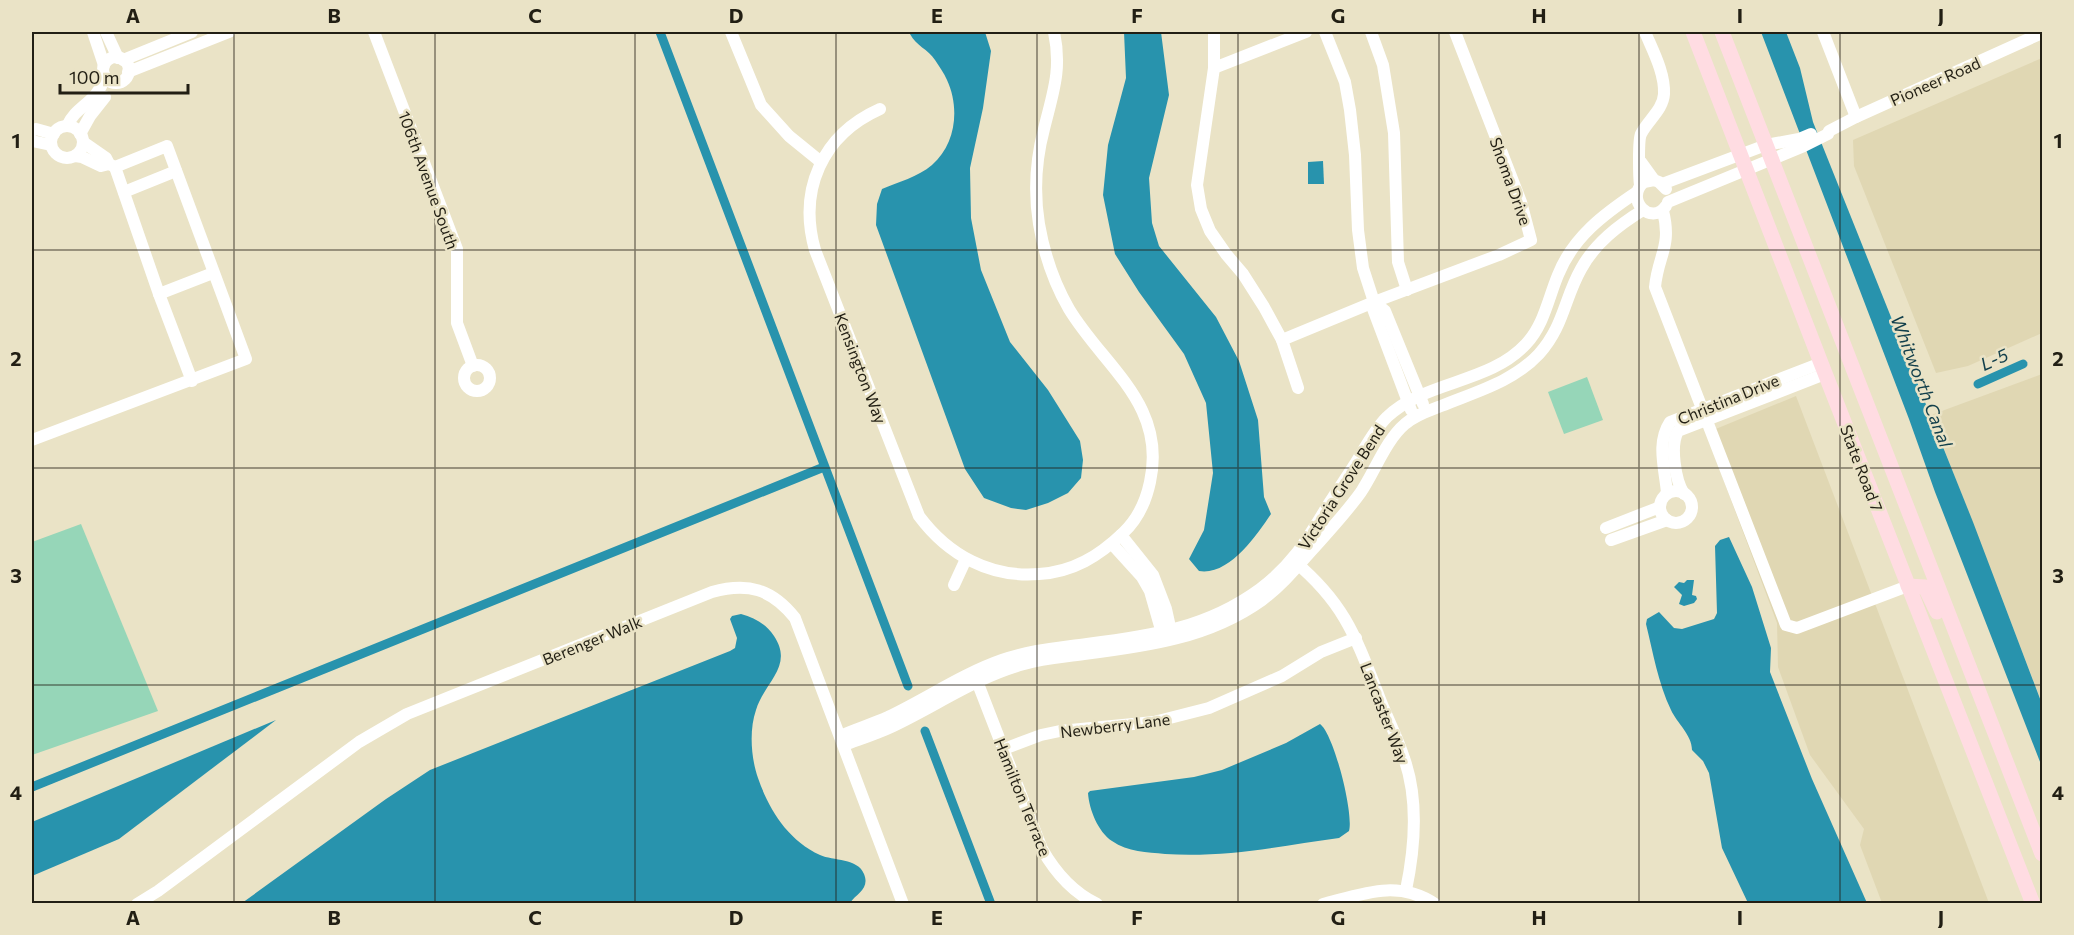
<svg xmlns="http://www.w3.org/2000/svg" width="2074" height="935" viewBox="0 0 2074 935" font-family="Commissioner,sans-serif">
<rect width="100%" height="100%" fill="#eae3c6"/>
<g fill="#e0d7b3">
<path d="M2042,58V333L1968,366L1936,373L1854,166L1853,140Z"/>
<path d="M2042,374V703L1931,415Z"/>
<path d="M1796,396L1989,903H1882L1860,845L1864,829L1810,755L1778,667L1777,623L1706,433Z"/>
</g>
<g fill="#96d6b8">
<path d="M1587,377L1603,420L1564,434L1548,392Z"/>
<path d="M81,524L158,711L32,755V542Z"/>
</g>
<g fill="#2893ad">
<path d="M916,32H985L991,51L983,108L970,168L971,218L981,270L1010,342L1048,390L1080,441L1083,460L1081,478L1068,493L1048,503L1026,510L1011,508L984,498L965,469L876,225L877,204L882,189C898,182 918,177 932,165C956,144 960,108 947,80C944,73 939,66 935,60C928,49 916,46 910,34Z"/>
<path d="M1124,32H1161L1169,95L1149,178L1152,223L1159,246L1216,317L1239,361L1258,420L1264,497L1271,514C1256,536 1229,576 1199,571L1189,559L1204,530L1213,473L1206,403L1184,354L1139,292L1115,254L1103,195L1108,145L1126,78Z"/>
<path d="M1761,32H1786L1800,68L1813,122L1973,522L2042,704V767L1935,492L1909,419Z"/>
<path d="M1323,161L1324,184H1308V162Z"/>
<path d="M1729,537L1752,587L1771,648L1770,672L1812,779L1867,903H1748L1722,848L1709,773L1703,761L1692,750C1692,735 1677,723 1671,710C1658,683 1653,652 1646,624L1647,619L1659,612L1674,628L1682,629L1714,619L1717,613L1715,546L1720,540Z"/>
<path d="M1687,580H1694L1692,595L1696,596L1697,599L1694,603L1684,606L1679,604L1682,595L1674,587L1679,582L1684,583Z"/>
<path d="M741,614C755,618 766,624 774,636C794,666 765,681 756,710C749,730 751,758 758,778C769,810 788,840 820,855C833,861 858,858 864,874C870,889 857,893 850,903H242L386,799L430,770L730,651L735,648L737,638L730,619L732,616Z"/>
<path d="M276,720L119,839L32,876V822Z"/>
<path d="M1320,724C1334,734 1354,814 1349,831L1339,838C1280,846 1225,858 1165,854C1147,852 1128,852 1112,841C1098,832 1089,809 1088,793L1090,791L1194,777L1222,770L1286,743Z"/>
</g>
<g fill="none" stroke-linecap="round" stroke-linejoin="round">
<g stroke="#2893ad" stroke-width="9">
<path d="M660,32L908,686"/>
<path d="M1978,384L2023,364"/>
<path d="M925,731L991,904"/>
<path d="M32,787L824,467"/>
</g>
<g stroke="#fff" stroke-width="12">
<path d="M93,32L104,65"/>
<path d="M106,32L118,58"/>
<path d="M374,32L457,249V323L473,366"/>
<path d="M731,32L761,105L789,136L821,162"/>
<path d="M1214,32V68L1197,185L1201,209L1210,231L1226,254L1243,274L1264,307L1282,340L1298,388"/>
<path d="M1325,32L1345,82L1350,110L1355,155L1358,230L1363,268L1374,302L1373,309L1411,410"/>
<path d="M1371,32L1383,65L1394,133L1398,262L1407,290"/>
<path d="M1823,32L1856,117"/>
<circle cx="116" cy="70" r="13"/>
<path d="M123,60L192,32"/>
<path d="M1214,68L1306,32"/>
<path d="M128,72L229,32"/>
<path d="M880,109C822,135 798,190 815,250L919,516C948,555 990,578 1039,574C1073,572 1099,556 1123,533C1137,520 1146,501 1150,482C1167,404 1104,367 1069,309C1054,283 1044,253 1039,224C1034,193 1036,159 1044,129C1053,92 1062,70 1054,32"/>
<path d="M67,126C77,104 97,104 105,76"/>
<circle cx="67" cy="142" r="16"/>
<path d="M32,131L36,129L54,134"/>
<path d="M80,134L90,116L105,97"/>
<path d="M32,141L51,145"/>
<path d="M83,142L106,158L109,164L115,167"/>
<path d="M75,156L82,157L101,166L109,164"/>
<path d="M1641,162L1654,180L1659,182L1666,189"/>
<path d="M1654,180L1644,182C1624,199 1651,227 1666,206"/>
<path d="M1662,184L1766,145L1799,139L1811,134"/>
<path d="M1640,185C1639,179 1638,140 1641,134C1648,120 1663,110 1664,94C1665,73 1653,51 1645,32"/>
<path d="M124,192L176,171"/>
<path d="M1668,202L1804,146L1828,134L1829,131L1856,117L2042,33"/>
<path d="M1663,211C1672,247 1658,255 1655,287L1786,625L1797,628L1908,586"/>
<path d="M159,294L213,273"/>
<path d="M1374,302L1385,311L1423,404"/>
<path d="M1282,340L1374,302L1499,255L1531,240L1521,202L1455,32"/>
<circle cx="477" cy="378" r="13"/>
<path d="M32,440L246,359L167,146L115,167L159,294L192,381"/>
<circle cx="1676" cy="507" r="16"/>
<path d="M1667,493C1665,469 1656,443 1670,422L1821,363"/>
<path d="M1684,494C1675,480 1670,445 1678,431L1825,374"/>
<path d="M1606,528L1660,507"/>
<path d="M1121,535L1153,575L1166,609L1172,636"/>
<path d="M1611,540L1667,520"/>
<path d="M1112,544L1142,577L1150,591L1164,640"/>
<path d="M1294,561C1344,603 1355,635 1378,694C1386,716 1397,736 1404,758C1419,800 1415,847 1406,890"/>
<path d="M954,585L966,559"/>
<path d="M975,676L1042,849C1055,872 1072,892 1097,904"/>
<path d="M840,736C856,729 872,724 888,717C926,699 962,674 1002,660C1030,650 1059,648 1087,644C1151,636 1207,628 1260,589C1295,563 1308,537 1330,502C1338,489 1347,477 1355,464C1365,448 1374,430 1387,417C1426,380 1489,384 1526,344C1544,325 1548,299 1558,275C1573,237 1604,214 1637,192"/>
<path d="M844,745C860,739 876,734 891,727C936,706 976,677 1024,664C1044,658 1064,657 1084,654C1147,646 1209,638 1262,600C1281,586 1296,568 1312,550C1329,531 1346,513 1361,492C1375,471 1386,440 1405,424C1415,415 1428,411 1441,406C1475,392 1513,382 1539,354C1564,326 1564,299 1581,269C1595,243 1619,225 1643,210"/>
<path d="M1004,749L1041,735L1060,731L1154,722L1209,708L1282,676L1321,652L1356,638"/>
<path d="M137,904L158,891L359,742L407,714L712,592C748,582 772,589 795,618L903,904"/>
<path d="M1323,904C1362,894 1398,879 1435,904"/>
</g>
<g stroke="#ffdce2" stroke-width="15">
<path d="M1693,32L1821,363L2033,904"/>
<path d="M1722,32L2042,854"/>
<path d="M1908,586L1925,587L1937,612"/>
</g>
</g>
<path fill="none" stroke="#221f14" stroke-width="1.5" stroke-opacity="0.55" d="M234,32V904M435,32V904M635,32V904M836,32V904M1037,32V904M1238,32V904M1439,32V904M1639,32V904M1840,32V904M32,250H2042M32,468H2042M32,685H2042"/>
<g text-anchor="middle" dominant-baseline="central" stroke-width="5" stroke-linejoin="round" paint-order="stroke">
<g font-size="16" fill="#221f14" stroke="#eae3c6">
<text transform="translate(1935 81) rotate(-24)">Pioneer Road</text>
<text transform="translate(429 180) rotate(70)">106th Avenue South</text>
<text transform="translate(1511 181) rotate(70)">Shoma Drive</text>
<text transform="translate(861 368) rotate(69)">Kensington Way</text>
<text transform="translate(1728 399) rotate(-22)">Christina Drive</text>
<text transform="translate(1862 468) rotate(69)">State Road 7</text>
<text transform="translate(1341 487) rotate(-57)">Victoria Grove Bend</text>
<text transform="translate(592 640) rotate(-22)">Berenger Walk</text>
<text transform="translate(1385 713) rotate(69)">Lancaster Way</text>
<text transform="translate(1115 725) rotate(-7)">Newberry Lane</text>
<text transform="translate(1023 797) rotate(68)">Hamilton Terrace</text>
</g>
<g font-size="18" font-style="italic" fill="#123f4b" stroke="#eae3c6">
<text transform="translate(1994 359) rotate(-24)">L-5</text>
<text transform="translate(1922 381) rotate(69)">Whitworth Canal</text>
</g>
</g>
<rect width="2074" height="935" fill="none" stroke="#eae3c6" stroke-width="66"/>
<path d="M60 84v9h128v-9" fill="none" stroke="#221f14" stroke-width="3"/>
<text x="69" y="84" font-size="18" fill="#221f14" stroke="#eae3c6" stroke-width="4.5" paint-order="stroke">100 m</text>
<rect x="33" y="33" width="2008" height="869" fill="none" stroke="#221f14" stroke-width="2"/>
<g font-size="20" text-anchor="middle" font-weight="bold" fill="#221f14">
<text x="133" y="23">A</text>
<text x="334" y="23">B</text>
<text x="535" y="23">C</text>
<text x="736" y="23">D</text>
<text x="937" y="23">E</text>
<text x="1137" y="23">F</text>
<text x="1338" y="23">G</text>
<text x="1539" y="23">H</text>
<text x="1740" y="23">I</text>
<text x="1941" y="23">J</text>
<text x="16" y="148">1</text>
<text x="2058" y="148">1</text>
<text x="16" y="366">2</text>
<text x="2058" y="366">2</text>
<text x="16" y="583">3</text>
<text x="2058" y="583">3</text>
<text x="16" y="800">4</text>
<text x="2058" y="800">4</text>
<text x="133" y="925">A</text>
<text x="334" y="925">B</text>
<text x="535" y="925">C</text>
<text x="736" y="925">D</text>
<text x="937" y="925">E</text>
<text x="1137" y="925">F</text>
<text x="1338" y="925">G</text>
<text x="1539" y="925">H</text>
<text x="1740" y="925">I</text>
<text x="1941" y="925">J</text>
</g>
</svg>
